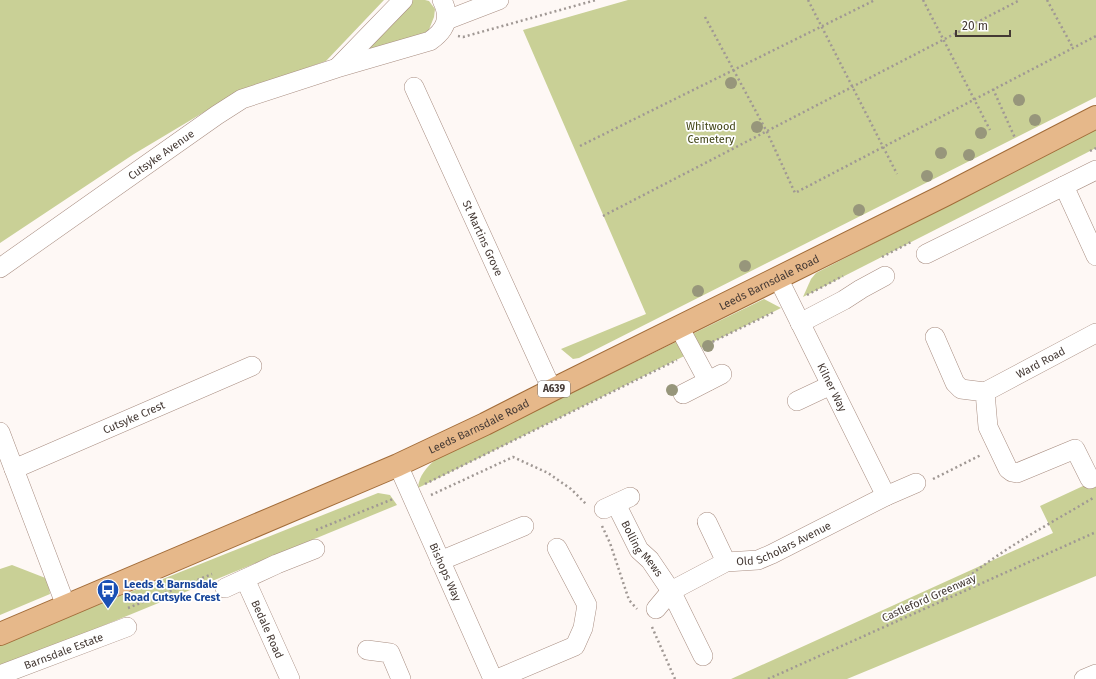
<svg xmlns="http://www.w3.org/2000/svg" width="1096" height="679" viewBox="0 0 1096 679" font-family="'Fira Sans',sans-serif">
<rect width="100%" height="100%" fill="#fef8f5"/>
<g fill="#c9d096">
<path d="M0,0H384L326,61L236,93L134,154L0,243Z"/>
<path d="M410,0H425L429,1L435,9L434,17L428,32L375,49L363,51Z"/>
<path d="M628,0H1096V97L579,358L573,359L561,349L646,314L523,30Z"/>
<path d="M1096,129V148L803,297L811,279L816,273Z"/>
<path d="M764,299L781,308L418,488C419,475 427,467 436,459Z"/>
<path d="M1096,480V576L847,679H731L1053,533L1040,506Z"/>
<path d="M378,493L390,495L397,505L0,668V644Z"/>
<path d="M12,565L48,579L50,594L0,615V569Z"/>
</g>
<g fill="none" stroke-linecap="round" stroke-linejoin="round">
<g stroke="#a88d81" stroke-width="20">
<g id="minor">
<path d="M447,20L499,0"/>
<path d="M338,67L403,0"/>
<path id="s1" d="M414,87L552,390"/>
<path d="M1064,186L1096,256"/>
<path d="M926,254L1096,170"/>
<path id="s2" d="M0,268L217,115L242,99L337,68L430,41C446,30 451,18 442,0"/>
<path id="s3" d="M778,278L886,496"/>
<path d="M800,323L844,300L861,289L885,276"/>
<path d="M679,327L708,381"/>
<path d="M935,337L955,383L961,389L985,392L988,427L1008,469L1012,472L1017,473L1075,449L1090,479"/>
<path id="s4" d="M985,392L1096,333"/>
<path d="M683,394L722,374"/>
<path d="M797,401L831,385"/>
<path id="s5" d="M0,432L14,469L252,366"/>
<path id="s6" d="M398,465L493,679"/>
<path d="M14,469L66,606"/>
<path id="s7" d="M616,504L639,550L650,560L671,591L703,656"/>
<path d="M604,509L630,497"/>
<path d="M707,522L726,562"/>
<path d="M440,561L524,526"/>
<path id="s8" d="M245,579L290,679"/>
<path d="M225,588L277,564L315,549"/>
<path id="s9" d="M656,609L671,591L726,562L758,560L772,554L886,496L916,483"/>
<path d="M367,650L390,653L401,679"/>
<path id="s10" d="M0,675L127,627"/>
<path d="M497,679L575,646L583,628L587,605L557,548"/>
<path d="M1084,679L1096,674"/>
</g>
</g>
<g stroke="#a26c39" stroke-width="24">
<g id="major">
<path id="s11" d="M0,634L398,465L485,424L552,390L945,195L1096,117"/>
</g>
</g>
<g stroke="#a09894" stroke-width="2.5" stroke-dasharray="2 3" stroke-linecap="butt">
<path d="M808,0L897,174"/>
<path d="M923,0L990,130"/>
<path d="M1047,0L1073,48"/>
<path d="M705,17L767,132L795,193L1096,36"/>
<path d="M458,36L463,37L596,0"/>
<path d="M993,89L1015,138"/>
<path d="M580,146L875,0"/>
<path d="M1090,151L1096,148"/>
<path d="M603,216L1020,0"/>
<path d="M882,257L911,242"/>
<path d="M807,295L843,276"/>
<path d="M708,344L774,312"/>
<path d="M933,479L981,455"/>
<path d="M425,484L677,360"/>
<path d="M431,495L513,457L548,473L571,489L587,505"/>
<path d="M602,526L610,543L629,600L637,609"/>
<path d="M316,530L393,499"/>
<path d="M942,600C986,557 1041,529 1093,498"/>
<path d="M128,608L212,574"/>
<path d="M652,627L675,679"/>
<path d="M768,679L1096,532"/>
</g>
<use href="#minor" stroke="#fff" stroke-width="19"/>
<use href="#major" stroke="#e6b88a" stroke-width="22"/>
</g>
<g fill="#97967b">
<circle cx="731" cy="83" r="6"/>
<circle cx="1019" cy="100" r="6"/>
<circle cx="1035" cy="120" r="6"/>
<circle cx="757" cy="127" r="6"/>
<circle cx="981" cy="133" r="6"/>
<circle cx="941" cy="153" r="6"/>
<circle cx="969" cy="155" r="6"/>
<circle cx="927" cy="176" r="6"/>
<circle cx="859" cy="210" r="6"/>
<circle cx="745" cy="266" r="6"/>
<circle cx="698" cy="291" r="6"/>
<circle cx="708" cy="346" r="6"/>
<circle cx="672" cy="390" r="6"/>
</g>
<defs>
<g id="bus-pin" transform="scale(1.15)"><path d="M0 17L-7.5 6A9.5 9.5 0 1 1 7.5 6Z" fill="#1a4fb4" stroke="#fff"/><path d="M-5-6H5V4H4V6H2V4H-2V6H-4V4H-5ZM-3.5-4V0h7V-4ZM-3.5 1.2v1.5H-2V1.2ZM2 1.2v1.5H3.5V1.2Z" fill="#fff"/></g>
</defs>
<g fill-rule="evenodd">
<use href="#bus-pin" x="108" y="590"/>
</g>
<g text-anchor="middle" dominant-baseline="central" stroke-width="3.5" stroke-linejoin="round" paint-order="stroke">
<rect fill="#fff" stroke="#7c7471" stroke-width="1" x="538" y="381" width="32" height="16" rx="3"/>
<g font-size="10" font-weight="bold" fill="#443934">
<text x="554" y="389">A639</text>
</g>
<g font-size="11" fill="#424618" stroke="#fff">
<text x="711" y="126">Whitwood<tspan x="711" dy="13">Cemetery</tspan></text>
</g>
<g font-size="11" fill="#443934" stroke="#fff">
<text stroke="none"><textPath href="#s2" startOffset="197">Cutsyke Avenue</textPath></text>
<text stroke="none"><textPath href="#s1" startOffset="166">St Martins Grove</textPath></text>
<text stroke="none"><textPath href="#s11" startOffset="846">Leeds Barnsdale Road</textPath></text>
<text stroke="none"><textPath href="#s4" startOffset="63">Ward Road</textPath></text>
<text stroke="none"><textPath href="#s3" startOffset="122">Kilner Way</textPath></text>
<text stroke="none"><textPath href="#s5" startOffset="170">Cutsyke Crest</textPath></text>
<text stroke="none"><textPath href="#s11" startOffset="522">Leeds Barnsdale Road</textPath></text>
<text stroke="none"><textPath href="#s9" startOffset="147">Old Scholars Avenue</textPath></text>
<text stroke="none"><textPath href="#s7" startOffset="52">Bolling Mews</textPath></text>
<text stroke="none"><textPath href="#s6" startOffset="117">Bishops Way</textPath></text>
<text transform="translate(929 598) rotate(-24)">Castleford Greenway</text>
<text stroke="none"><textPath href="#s8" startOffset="55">Bedale Road</textPath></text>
<text stroke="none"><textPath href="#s10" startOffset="68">Barnsdale Estate</textPath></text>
</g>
<g font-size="11" font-weight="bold" fill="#164399" stroke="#fff" text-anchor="start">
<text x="124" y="584">Leeds &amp; Barnsdale<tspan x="124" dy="13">Road Cutsyke Crest</tspan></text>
</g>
</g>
<path d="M956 30v6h54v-6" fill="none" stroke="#443934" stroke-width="2"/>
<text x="962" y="30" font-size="12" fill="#443934" stroke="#ffffff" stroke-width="3" paint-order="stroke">20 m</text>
</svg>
